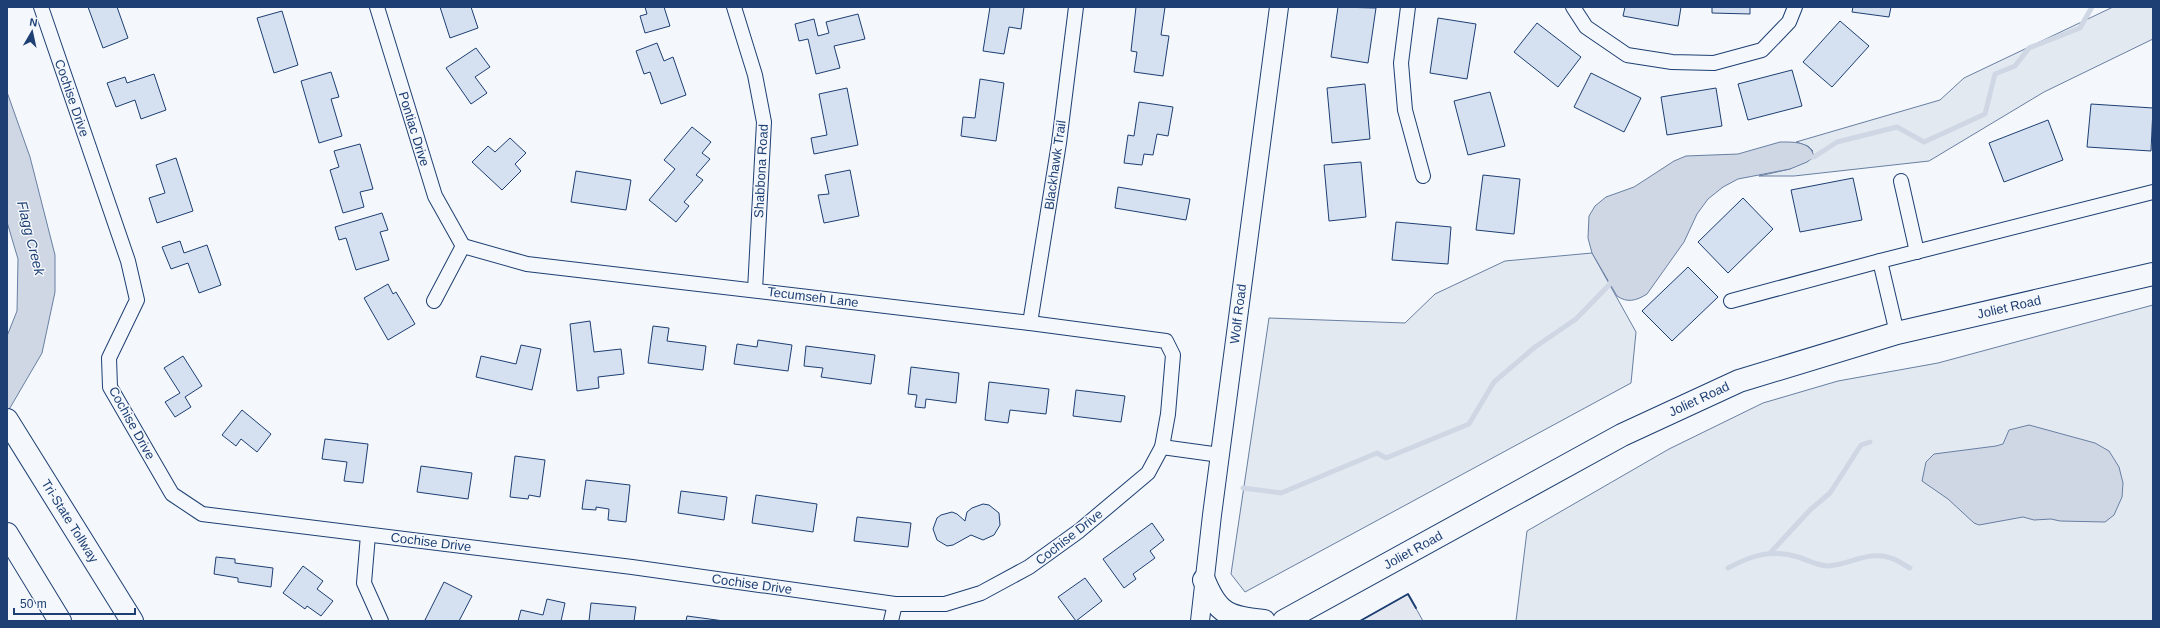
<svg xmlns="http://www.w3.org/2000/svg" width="2160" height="628" viewBox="0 0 2160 628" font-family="Arial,sans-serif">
<rect width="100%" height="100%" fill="#f4f7fb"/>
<g fill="#e3e9f0" stroke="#687fa3">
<path d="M2113,7H2153V39L2044,92L1929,161L1794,176H1759L1790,169L1813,151L1808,146L1796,142L1940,100L1964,78Z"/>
<path d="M1592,253L1636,332L1631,383L1245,592L1231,574L1269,318L1405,323L1435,294L1505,261Z"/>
<path d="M2153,305V621H1516L1527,531L1669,449L1763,403L1838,381L1938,363Z"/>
</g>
<path fill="#e3e8f0" stroke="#687fa3" d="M1408,594L1423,621H1360Z"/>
<g fill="#cfd7e4" stroke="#687fa3">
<path d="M7,92L30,157L55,255V292L42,353L7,413V336L17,311L18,259L7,222Z"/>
<path d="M1780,142C1793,142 1811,141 1814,157L1807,162L1790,169L1738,179L1723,187L1708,199L1697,214L1684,242L1647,294C1636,301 1627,303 1617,296L1592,253L1588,238L1589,216L1595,206L1606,197L1634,187L1674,161L1686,156L1738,154Z"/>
<path d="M2029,425L2095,443L2109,451L2119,467L2123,483L2122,497L2114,515L2105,522L2060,521L2051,519L2034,520L2023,517L1979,525L1974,523L1948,499L1922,481L1926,462L1934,454L1996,446L2003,444L2009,430Z"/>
</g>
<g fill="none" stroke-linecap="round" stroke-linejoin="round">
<g stroke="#cfd7e4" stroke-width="5">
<path d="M1808,157H1814L1837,142L1897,127L1924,142L1985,114L1995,74L2015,66L2029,48L2080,28L2092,7"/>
<path d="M1243,488L1281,493L1377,453L1386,458L1469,424L1494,382L1535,347L1576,319L1610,284L1612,279"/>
<path d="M1771,552L1810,510L1830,493L1861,445L1870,442"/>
<path d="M1728,568C1752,555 1772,549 1798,557C1808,560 1818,566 1828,566C1849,565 1869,550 1891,558C1898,560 1904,565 1910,568"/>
</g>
</g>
<g fill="#d5e0f0" stroke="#1d3f73">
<path d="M88,7H117L128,38L103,48Z"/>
<path d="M440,7H471L478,28L450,38Z"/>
<path d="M645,7H664L670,26L645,33L640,16L647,14Z"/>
<path d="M990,7H1024L1021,29L1009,27L1004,54L983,51Z"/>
<path d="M1136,7H1165L1161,35L1169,36L1163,76L1134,72L1137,52L1131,51Z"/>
<path d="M1338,7L1376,8L1368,63L1331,57Z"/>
<path d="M1625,7H1681L1678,26L1623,16Z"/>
<path d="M1712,7H1750V14L1712,13Z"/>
<path d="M1853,7H1891L1889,17L1852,12Z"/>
<path d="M282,11L298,65L274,73L257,18Z"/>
<path d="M858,14L865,39L834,46L840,68L816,74L808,39L799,41L795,24L814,19L818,36L829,33L826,22Z"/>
<path d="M1438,18L1476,24L1467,79L1430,73Z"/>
<path d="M1840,21L1869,46L1832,87L1803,62Z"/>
<path d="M1537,23L1581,57L1558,87L1514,52Z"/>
<path d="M657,43L664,61L673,57L686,95L661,104L650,72L644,74L636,51Z"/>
<path d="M476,48L490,67L475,77L487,93L471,104L446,68Z"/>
<path d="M1792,70L1802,106L1748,120L1738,84Z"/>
<path d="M331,72L339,97L331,99L342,136L319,143L301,81Z"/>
<path d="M1591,73L1641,98L1624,132L1574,107Z"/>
<path d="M154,74L166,110L141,119L135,100L116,107L107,83L125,77L127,83Z"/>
<path d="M980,79L1004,83L996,141L961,136L963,117L975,118Z"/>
<path d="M1365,84L1370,139L1332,143L1327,88Z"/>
<path d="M847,88L858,145L814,154L811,138L827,135L819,94Z"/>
<path d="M1716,88L1722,126L1667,135L1661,97Z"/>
<path d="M1490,92L1505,146L1468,155L1454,101Z"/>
<path d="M1139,102L1173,107L1168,136L1157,134L1153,155L1144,154L1142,165L1124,163L1128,135L1134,136Z"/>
<path d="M2091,104L2153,108L2151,151L2087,147Z"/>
<path d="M2048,120L2063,160L2004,182L1989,143Z"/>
<path d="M692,127L711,142L702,153L710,159L696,175L703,180L684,202L689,206L676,222L649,200L675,169L664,160Z"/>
<path d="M510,138L526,153L515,164L521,171L502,190L472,162L488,146L495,152Z"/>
<path d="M360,144L373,189L360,192L364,207L343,213L330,170L339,167L334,151Z"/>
<path d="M176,158L193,211L157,223L149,198L165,193L156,165Z"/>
<path d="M1361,162L1366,217L1329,221L1324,165Z"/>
<path d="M850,170L859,216L824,223L818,195L829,194L825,175Z"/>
<path d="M576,171L631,180L626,210L571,202Z"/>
<path d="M1483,175L1520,179L1514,234L1476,230Z"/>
<path d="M1853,178L1862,220L1800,232L1791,190Z"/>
<path d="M1118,187L1190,199L1186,220L1115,208Z"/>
<path d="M1743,198L1773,229L1728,273L1698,242Z"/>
<path d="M382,213L388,230L380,232L389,260L356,270L346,238L339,240L335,227Z"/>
<path d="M1396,222L1451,227L1448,264L1392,260Z"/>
<path d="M180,241L184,253L207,245L221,285L199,293L188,263L171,269L162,247Z"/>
<path d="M1688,267L1718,297L1672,341L1642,311Z"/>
<path d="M388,284L393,294L396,292L415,324L388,340L364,298Z"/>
<path d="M590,321L594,352L621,349L624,374L598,377L599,388L577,391L570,324Z"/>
<path d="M653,326L669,328L667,341L706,346L703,370L648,363Z"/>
<path d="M758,340L792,345L788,371L734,364L737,344L757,347Z"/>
<path d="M521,345L541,349L532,390L476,377L481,356L516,364Z"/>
<path d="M806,346L875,355L871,384L821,377L823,368L804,366Z"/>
<path d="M183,356L202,386L185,397L191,407L175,417L165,402L180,393L164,368Z"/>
<path d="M911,367L959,373L956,403L926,399L925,408L915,407L917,395L908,394Z"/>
<path d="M989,382L1049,389L1046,414L1010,410L1008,423L985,420Z"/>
<path d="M1076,390L1125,396L1121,422L1073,416Z"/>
<path d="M242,410L271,434L257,452L241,439L236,446L222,435Z"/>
<path d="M325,439L368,444L363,483L344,481L347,462L322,459Z"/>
<path d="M515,456L545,460L540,497L529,495L528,499L510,497Z"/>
<path d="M421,466L472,473L468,499L417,492Z"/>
<path d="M586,480L630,485L626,522L608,520L609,509L596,507V510L582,509Z"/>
<path d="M681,491L727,497L724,520L678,513Z"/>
<path d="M756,495L817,504L813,532L752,523Z"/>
<path d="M983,504L989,505L999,513L1000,525L994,535L983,540L971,535L953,545L947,546L937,540L933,529L937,518L941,515L952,512L957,514L965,521L967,512L972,508Z"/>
<path d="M857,517L911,523L908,547L854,541Z"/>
<path d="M1152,523L1164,540L1150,551L1155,558L1133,574L1136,579L1124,588L1103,559Z"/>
<path d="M216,557L235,559V563L273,568L271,587L238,582V578L214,574Z"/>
<path d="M303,566L323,581L317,589L333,601L321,616L307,606L305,609L283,593Z"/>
<path d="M1085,578L1102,601L1076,621L1058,597Z"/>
<path d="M444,582L472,596L459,621H428L425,620Z"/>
<path d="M547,599L565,603L561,621H518L521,610L543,615Z"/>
<path d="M591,603L636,607L634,621H589Z"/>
<path d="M687,616L724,621H686Z"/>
</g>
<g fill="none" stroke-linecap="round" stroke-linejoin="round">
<g stroke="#1d3f73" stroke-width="16">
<g id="minor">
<path d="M41,7L128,261L137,300L109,358L110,387L172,494L202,514L632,567L895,604H945L981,593L1029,567L1079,531L1148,473L1162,447L1168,414L1173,355L1166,341L1030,323L527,264L463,246"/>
<path d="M377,7L435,196L463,246"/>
<path d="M734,7L755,75L764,122L755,290"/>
<path d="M1408,7L1401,63L1405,110L1423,176"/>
<path d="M1573,7L1586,27L1627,55L1672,62L1714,63L1762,50L1789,22L1795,7"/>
<path d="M1901,181L1917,252"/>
<path d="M1880,261L2153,192"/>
<path d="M434,301L463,246"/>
<path d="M1731,301L1880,261L1897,333"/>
<path d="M1030,323L1059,143L1076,7"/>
<path d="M1162,447L1220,455"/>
<path d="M368,535L364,583L381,621"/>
<path d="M891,621L895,604"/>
</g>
</g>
<g stroke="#1d3f73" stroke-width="20">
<path id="tertiary" d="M1200,621L1212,515L1279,7"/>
</g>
<g stroke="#1d3f73" stroke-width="24">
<g id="primary">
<path d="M1204,580C1218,615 1229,617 1264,621"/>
<path d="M1284,621L1622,435L1739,381L1897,333L2153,274"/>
</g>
</g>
<g stroke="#1d3f73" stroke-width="24">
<g id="motorway">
<path d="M7,420L132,621"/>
<path d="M7,534L60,621"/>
</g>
</g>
<use href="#minor" stroke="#f4f7fb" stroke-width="14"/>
<use href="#tertiary" stroke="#f4f7fb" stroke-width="18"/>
<use href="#primary" stroke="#f4f7fb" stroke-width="22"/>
<use href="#motorway" stroke="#f4f7fb" stroke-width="22"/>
<path stroke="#1d3f73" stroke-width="2" d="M1360,621L1408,594L1416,608"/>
</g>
<g text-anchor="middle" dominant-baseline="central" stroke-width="3" stroke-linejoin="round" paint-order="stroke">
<g font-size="13" fill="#1d3f73" stroke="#f4f7fb">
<text transform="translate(72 98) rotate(71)">Cochise Drive</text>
<text transform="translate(414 129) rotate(73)">Pontiac Drive</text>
<text transform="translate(1055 165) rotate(-82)">Blackhawk Trail</text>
<text transform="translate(761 171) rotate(-87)">Shabbona Road</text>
<text transform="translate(813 297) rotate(7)">Tecumseh Lane</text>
<text transform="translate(2009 307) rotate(-13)">Joliet Road</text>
<text transform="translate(1238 314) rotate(-83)">Wolf Road</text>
<text transform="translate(1699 399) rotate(-25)">Joliet Road</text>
<text transform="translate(132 423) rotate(61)">Cochise Drive</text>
<text transform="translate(70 521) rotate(58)">Tri-State Tollway</text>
<text transform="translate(1069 537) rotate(-38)">Cochise Drive</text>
<text transform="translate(431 542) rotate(7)">Cochise Drive</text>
<text transform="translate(1413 550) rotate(-29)">Joliet Road</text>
<text transform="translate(752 584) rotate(8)">Cochise Drive</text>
</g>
<g font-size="14" font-style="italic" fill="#1d3f73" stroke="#f4f7fb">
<text transform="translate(31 238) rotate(76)">Flagg Creek</text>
</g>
</g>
<rect width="2160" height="628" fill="none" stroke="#1d3f73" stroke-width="16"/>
<g transform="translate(32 32) rotate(9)" stroke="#f4f7fb" stroke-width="3" paint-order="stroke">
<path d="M0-3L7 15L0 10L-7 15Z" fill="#1d3f73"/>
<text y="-6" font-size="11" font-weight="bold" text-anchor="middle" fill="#1d3f73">N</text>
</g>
<path d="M14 608v6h121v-6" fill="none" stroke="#1d3f73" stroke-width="2"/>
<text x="20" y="608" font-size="12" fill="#1d3f73" stroke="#f4f7fb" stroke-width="3" paint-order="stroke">50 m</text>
</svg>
